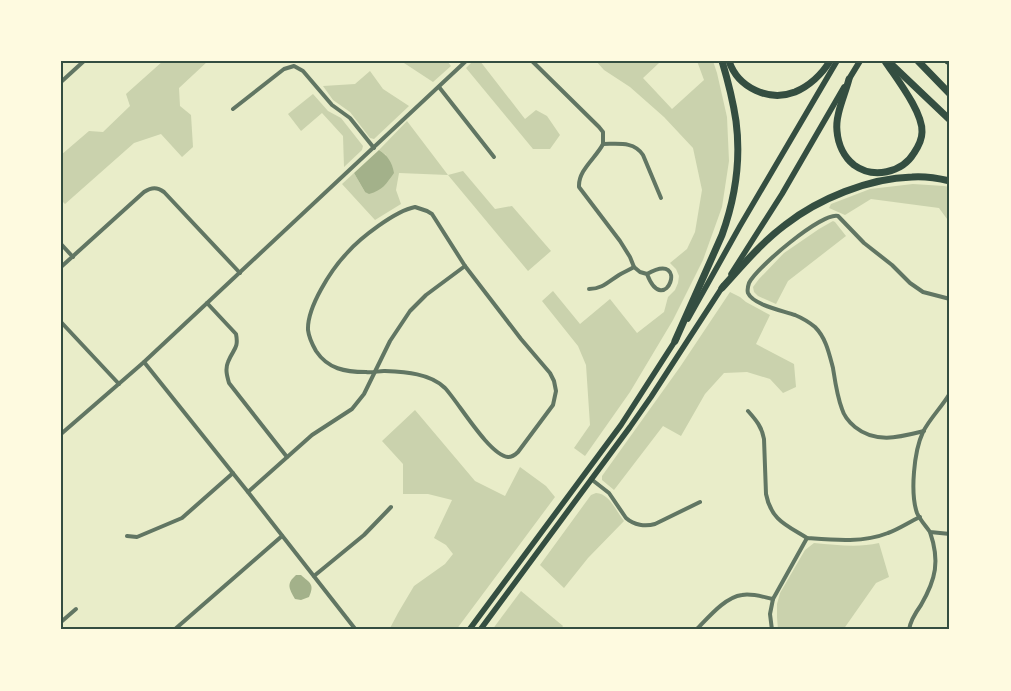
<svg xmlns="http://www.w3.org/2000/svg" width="1011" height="691" viewBox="0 0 1011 691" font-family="'DM Sans',sans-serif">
<rect width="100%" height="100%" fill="#e9edc9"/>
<g fill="#cad2ad">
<path d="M163,61H208L179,88L180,106L191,115L193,147L182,157L161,134L134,143L65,204L61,200V155L89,131L103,132L130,106L126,94Z"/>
<path d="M404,61H447L451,66L433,82L404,63Z"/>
<path d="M473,61H480L525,119L536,110L547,116L560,135L550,149H533L466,68Z"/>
<path d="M596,61H657L659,63L643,78L672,109L704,80L697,61H713L717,73L727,117L729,161L722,207L703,260L673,320L630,392L585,456L574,448L590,425L586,365L578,346L542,301L553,291L580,324L610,299L637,333L664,312L668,297L675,290L678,283L679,276L676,269L670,263L687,249L695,232L702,190L693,148L664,117L630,87L604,70Z"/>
<path d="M370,71L383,89L409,106L374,139L370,138L350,112L333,100L323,86L355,84Z"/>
<path d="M313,94L328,111L341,118L363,146L362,150L344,167L343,136L322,113L301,131L288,114Z"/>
<path d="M407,121L448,175L463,171L495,209L512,206L551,251L528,271L448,175L399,173L396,190L401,204L375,220L342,184L354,173L365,192L386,155L379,150Z"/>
<path d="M913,184L944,186L950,187V223L939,208L871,199L845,215L829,208L831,204L870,189Z"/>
<path d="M833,221L835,222L846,236L788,281L776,304L758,296L754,292L753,287L759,279L784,253L819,229Z"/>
<path d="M730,292L740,297L746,302L770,315L756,344L794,364L796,387L783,393L770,379L747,372L724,373L705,394L681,436L663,426L614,490L602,480V476L680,367Z"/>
<path d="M415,410L475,481L505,496L520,467L546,486L555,497L456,630H389L398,613L414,586L445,564L453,554L446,545L434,538L452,500L428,494H403V464L382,441Z"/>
<path d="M596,493C609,493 616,511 624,521L588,558L564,588L540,565L591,495Z"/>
<path d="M814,543C837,545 858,548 879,543L889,577L876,583L843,630H778L777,617V604L780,593L805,550Z"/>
<path d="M521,591L563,626L560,630H492Z"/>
</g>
<g fill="#a3b18a">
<path d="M379,150C388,156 392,162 394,173C386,184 383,190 369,194L365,192L354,173Z"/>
<path d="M296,575H301C310,583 315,584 309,597L301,600L295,599C289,588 286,584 296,575Z"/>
</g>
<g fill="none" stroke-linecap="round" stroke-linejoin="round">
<g stroke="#617663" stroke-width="4">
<path d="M532,61L599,127L603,132V144"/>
<path d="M61,82L84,61"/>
<path d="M439,87L494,157"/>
<path d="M233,109L284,69L294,66L303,71L332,105L350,118L374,148"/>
<path d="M603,144C596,158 578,170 579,187L620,241L630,257L634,267L640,272L647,274C691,249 665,321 647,274"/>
<path d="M603,144C618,144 634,141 643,155L661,198"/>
<path d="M415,207L427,211L432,214L465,266L521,339L550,373L554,381L556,391L553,405L518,452C515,455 512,457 508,457C489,455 459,403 445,388C430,373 405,372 384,371C378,371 372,373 366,372C345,372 328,369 316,351C312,344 309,338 308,330C307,307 331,270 347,253C360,238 395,211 415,207Z"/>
<path d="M61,244L73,257"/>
<path d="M61,267L144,192C152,187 157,187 164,192L240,273"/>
<path d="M589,289C602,289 608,282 619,275C624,272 629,270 634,267"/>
<path d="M207,303L236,334C239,349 233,349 228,362C225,369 227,376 229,383L287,457"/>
<path d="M61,322L119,384"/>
<path d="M144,362L248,492L356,630"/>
<path d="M950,393C942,407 930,418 923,432C914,451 910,493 917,513C920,520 926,526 930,532L950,534"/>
<path d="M748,411C756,420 762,427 764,439L766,494C771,520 786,525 807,538"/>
<path d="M924,431C900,437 876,444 855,427C849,422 844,416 842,409C837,396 835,381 833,368C829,353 826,338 815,327C809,322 802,318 795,315C784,311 753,305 748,293C747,290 748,286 749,283C757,267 822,212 838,216L864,243L892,265L910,283L923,292L950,299"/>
<path d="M61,434L144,362L466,61"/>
<path d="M591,479L609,493L626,518C634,525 645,527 655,524L700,502"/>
<path d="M248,492L312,435L352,409L364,394L390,341L410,311L426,295L465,266"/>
<path d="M127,536L137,537L182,518L233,473"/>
<path d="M314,576L364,535L391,507"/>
<path d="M61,622L76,609"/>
<path d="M174,630L282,536"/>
<path d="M696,630C708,618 725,597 742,595C752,593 763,597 773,599"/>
<path d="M772,630L770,614L773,599L807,538C833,540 863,543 888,533C899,529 909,522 920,517"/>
<path d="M909,630C910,621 916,612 921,605C936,579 940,561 930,532"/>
</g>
<g stroke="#344e41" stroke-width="5.5">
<path d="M731,274L782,194L844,87"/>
<path d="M688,319L740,226L837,61"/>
<path d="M469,630L621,425L677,338"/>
<path d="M480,630L630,427L651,397L723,286"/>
</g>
<path stroke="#344e41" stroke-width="6" d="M849,79L860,61"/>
<g stroke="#344e41" stroke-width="7">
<path d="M729,61C738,88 769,102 795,92C809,86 822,74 830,61"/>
<path d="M918,61L950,94"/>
<path d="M948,61L950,62"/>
<path d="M889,62L950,120"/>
<path d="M849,79C845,95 835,115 837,131C838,144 844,157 854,165C873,179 902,173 914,153C918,147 922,140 922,132C923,112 896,78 885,61"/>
<path d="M722,288C742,266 761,243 785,225C818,199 869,178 912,177C924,176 937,178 950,181"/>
<path d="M675,341L722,235C735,199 741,159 736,121C733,101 728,81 722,61"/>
</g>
</g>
<rect width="1011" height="691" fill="none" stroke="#fefae0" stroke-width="125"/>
<rect x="62" y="62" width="886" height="566" fill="none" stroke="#344e41" stroke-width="2"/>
</svg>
